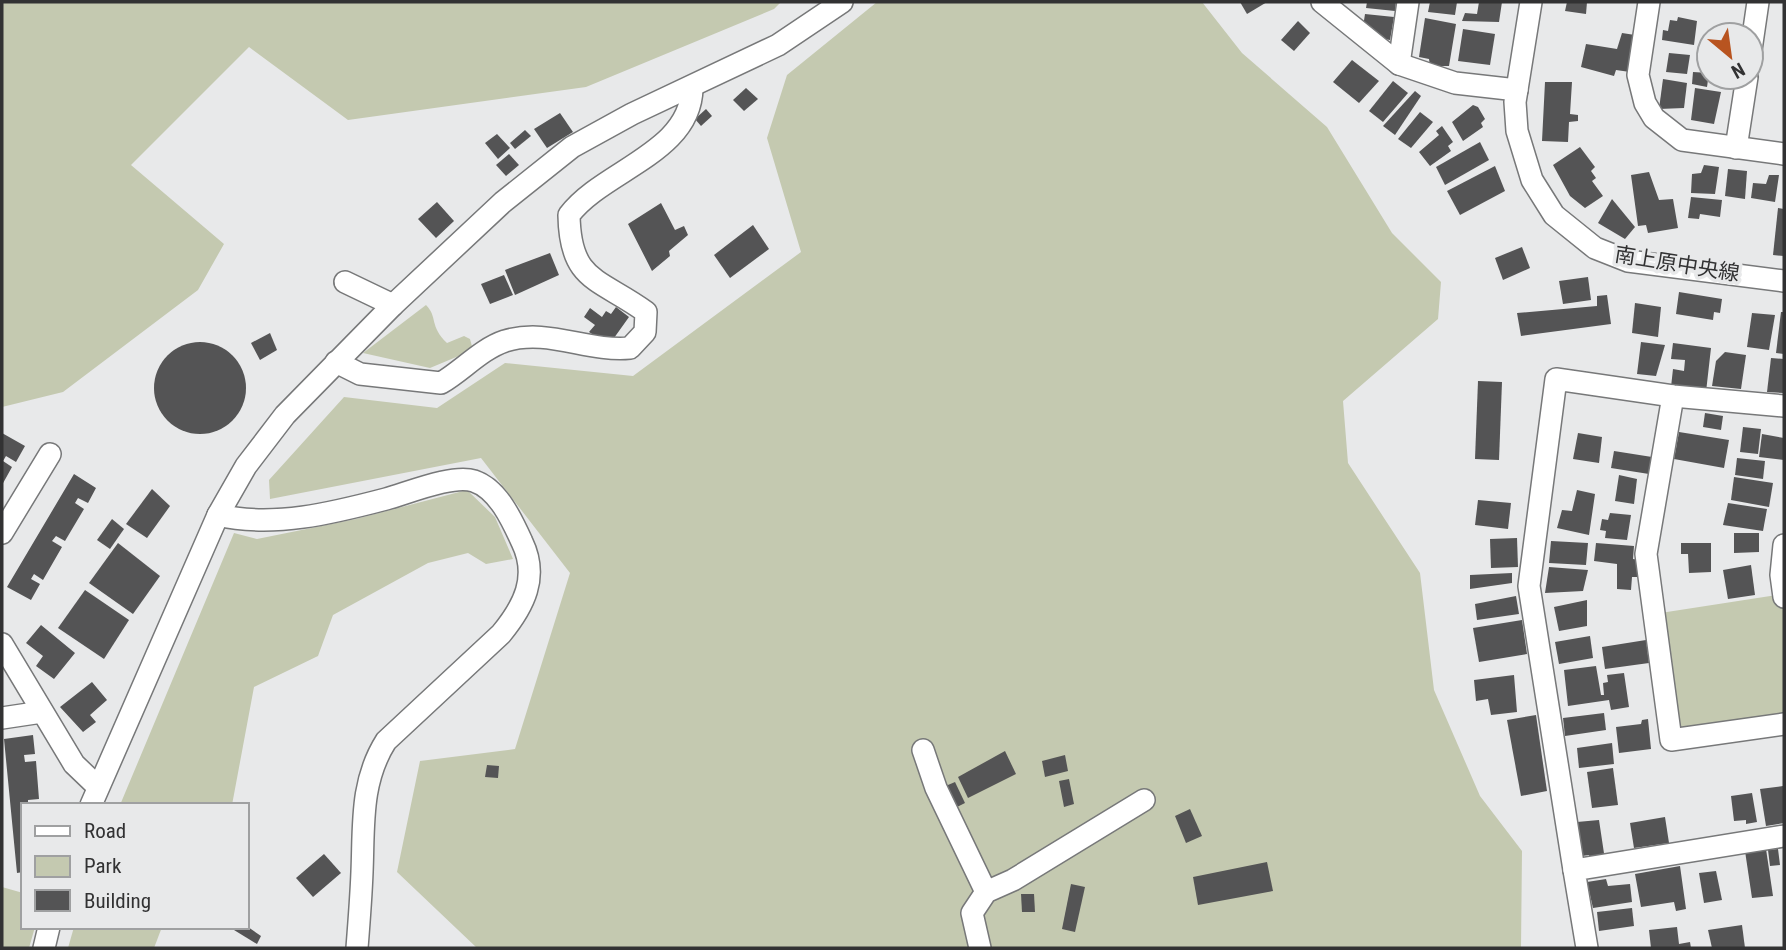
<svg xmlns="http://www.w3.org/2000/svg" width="1786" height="950" viewBox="0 0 1786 950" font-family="'Roboto Condensed','Noto Sans JP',sans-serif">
<rect width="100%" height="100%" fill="#e8e9ea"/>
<g fill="#c4c9b0">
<path d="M2,2H781L774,9L586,87L348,120L249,47L131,165L224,244L198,290L63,392L2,407Z"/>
<path d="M877,2H1202L1242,53L1327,127L1392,233L1441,282L1438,319L1343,401L1348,463L1420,573L1434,690L1480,796L1522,851L1521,948H477L397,872L420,761L515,749L570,573L481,458L270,499L269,480L344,397L437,408L505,363L633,376L801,252L767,138L787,75Z"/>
<path d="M426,305C438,317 429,326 447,343L464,336L470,339L473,350L430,368L363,353Z"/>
<path d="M467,490L495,517L513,559L486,564L468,553L428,563L333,615L318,656L254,687L232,805H120L234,533L257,539L356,519Z"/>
<path d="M1784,594V724L1671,740L1654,614Z"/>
<path d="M2,887L23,893V927H35L29,948H2Z"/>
<path d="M74,927H162L154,948H68Z"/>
</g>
<g fill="#545455">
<path d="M1240,2H1267L1247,14Z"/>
<path d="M1367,2H1396L1395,11L1366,8Z"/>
<path d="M1430,2H1457L1455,15L1428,12Z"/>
<path d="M1479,2H1502L1499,22L1462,21L1465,13L1477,14Z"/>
<path d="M1567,2H1587L1586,14L1565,11Z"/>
<path d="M1365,14L1394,17L1390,40L1379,38L1373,34V29L1363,27Z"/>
<path d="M1678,17L1697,21L1694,45L1662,40L1663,30L1668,31L1670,20L1677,21Z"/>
<path d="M1425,18L1456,24L1449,66H1430L1429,59L1419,57Z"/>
<path d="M1298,21L1310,33L1294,51L1281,40Z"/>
<path d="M1463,29L1495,34L1490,65L1458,61Z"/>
<path d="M1622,33L1635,35L1630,72L1616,70L1614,76L1581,67L1586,44L1617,49Z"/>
<path d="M1669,53L1690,55L1687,74L1666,72Z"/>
<path d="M1352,60L1379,81L1359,103L1333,82Z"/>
<path d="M1693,72L1709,73L1707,87L1692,84Z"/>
<path d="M1663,79L1687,83L1684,108L1659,109Z"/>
<path d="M1393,81L1408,93L1383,122L1369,111Z"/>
<path d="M1545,82H1572L1570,114L1578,115V121L1569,122L1568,142L1542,141Z"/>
<path d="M746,88L758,99L744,111L733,100Z"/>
<path d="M1695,88L1721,92L1714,124L1691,120Z"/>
<path d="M1415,91L1421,96L1395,135L1383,126Z"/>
<path d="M1473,105L1478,107L1485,119L1481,123L1483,127L1463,141L1452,122Z"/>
<path d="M706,109L712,116L701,126L695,119Z"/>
<path d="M1420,112L1433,122L1411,148L1398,139Z"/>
<path d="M560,113L573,132L547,148L534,129Z"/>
<path d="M1442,126L1453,142L1448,146L1451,151L1430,166L1419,152L1439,135L1436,131Z"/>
<path d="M525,130L531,136L515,149L510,143Z"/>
<path d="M497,134L510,148L498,159L485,143Z"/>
<path d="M1480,142L1489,160L1445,185L1436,167Z"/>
<path d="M1580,147L1595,167L1591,171L1596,178L1592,181L1603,196L1585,208L1570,196L1553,165Z"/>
<path d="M509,154L519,165L506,176L496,165Z"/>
<path d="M1704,165L1719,167L1715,194L1691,193L1692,174L1701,173Z"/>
<path d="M1495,166L1505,191L1460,215L1447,191Z"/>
<path d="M1728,169L1747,171L1745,199L1725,196Z"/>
<path d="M1649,172L1659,200L1673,199L1678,228L1648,233L1646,225L1638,226L1631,175Z"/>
<path d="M1769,175H1779L1775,202L1751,198L1753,183L1766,184Z"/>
<path d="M1691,197L1722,200L1720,217L1700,214L1699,219L1688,218Z"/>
<path d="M1612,199L1635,227L1625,239L1598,223Z"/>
<path d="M437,202L454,221L436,238L418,219Z"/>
<path d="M661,203L675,230L684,226L688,235L669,251L670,256L652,271L628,224Z"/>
<path d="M1778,208L1784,209V256L1773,255Z"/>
<path d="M753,225L769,249L730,278L714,255Z"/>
<path d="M1522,247L1530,268L1503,280L1495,258Z"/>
<path d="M550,253L559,275L515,295L505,270Z"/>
<path d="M504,275L513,295L490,304L481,284Z"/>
<path d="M1588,277L1591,300L1563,304L1559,281Z"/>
<path d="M1679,292L1722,299L1720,313L1714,312L1713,320L1676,314Z"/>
<path d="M1607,295L1611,324L1521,336L1517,313L1597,306V296Z"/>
<path d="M1635,303L1661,307L1658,337L1632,333Z"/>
<path d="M616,307L629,317L609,345L589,332L595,325L584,317L590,308L602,317L606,311L611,314Z"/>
<path d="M1781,312H1784V354L1776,353Z"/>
<path d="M1752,313L1775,315L1769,350L1747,347Z"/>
<path d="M270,333L277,350L260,360L251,343Z"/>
<circle cx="200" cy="388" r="46"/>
<path d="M1641,342L1665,345L1656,376L1637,374Z"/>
<path d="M1673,343L1711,348L1706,392L1671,387L1673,369L1684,371L1685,360L1671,359Z"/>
<path d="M1725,352L1746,355L1741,389L1712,386L1716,361Z"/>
<path d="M1771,358L1784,359V393L1767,392Z"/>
<path d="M1478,381L1502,382L1499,460L1475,459Z"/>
<path d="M1705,413L1723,416L1721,430L1703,427Z"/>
<path d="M1743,427L1761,429L1758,454L1740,452Z"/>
<path d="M1679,432L1729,440L1724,468L1674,459Z"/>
<path d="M2,433L25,446L16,462L6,456L3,461L12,467L2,485Z"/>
<path d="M1578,433L1602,437L1599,463L1573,459Z"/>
<path d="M1762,434L1784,438V460L1759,457Z"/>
<path d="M1614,451L1652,457L1649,474L1611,468Z"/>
<path d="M1737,458L1765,461L1763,479L1735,475Z"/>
<path d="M74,474L96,488L88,503L78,498L75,503L84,509L65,541L56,536L52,541L62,547L43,580L34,574L31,579L40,584L31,600L7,587Z"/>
<path d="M1619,475L1637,479L1634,504L1615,501Z"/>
<path d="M1734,477L1773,483L1769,507L1731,500Z"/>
<path d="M152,489L170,506L147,538L126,524Z"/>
<path d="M1577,490L1595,494L1589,535L1557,528L1562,510L1572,511Z"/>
<path d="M1478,500L1511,503L1508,529L1475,525Z"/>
<path d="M1728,503L1767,509L1763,531L1723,525Z"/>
<path d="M1610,513L1631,515L1627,540L1605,538L1606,531L1600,530L1602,519L1608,520Z"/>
<path d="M112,519L124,529L110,549L97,540Z"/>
<path d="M1734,533H1759V552L1734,553Z"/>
<path d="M1517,538L1518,567L1491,568L1490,539Z"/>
<path d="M1551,541L1588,543L1586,565L1549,563Z"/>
<path d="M118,543L160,576L133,614L89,583Z"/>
<path d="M1596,543L1634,546L1633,559L1640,560L1637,577H1632L1631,590L1617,589V564L1594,561Z"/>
<path d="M1681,543H1711V572L1689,573L1688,554H1681Z"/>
<path d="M1751,565L1755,595L1728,599L1723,570Z"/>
<path d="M1549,567L1588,570L1583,591L1545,593Z"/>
<path d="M1512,573V583L1470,589V575Z"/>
<path d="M85,590L129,620L104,659L58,628Z"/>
<path d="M1516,596L1519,614L1477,620L1475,604Z"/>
<path d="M1587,600V626L1559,631L1554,607Z"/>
<path d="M1522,620L1527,654L1479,662L1473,628Z"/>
<path d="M41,625L75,653L54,679L36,666L43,656L26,643Z"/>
<path d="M1590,636L1593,658L1559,664L1555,642Z"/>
<path d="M1646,640L1649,663L1605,669L1602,647Z"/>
<path d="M1596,666L1601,695H1604L1603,683L1608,682L1607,675L1624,673L1629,707L1611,710L1609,700L1568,706L1564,670Z"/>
<path d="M1514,675L1517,712L1491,715L1488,699L1476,701L1474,680Z"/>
<path d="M92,682L107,700L90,715L96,722L83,732L60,707Z"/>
<path d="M1604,713L1606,730L1565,736L1563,718Z"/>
<path d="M1536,715L1547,791L1521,796L1507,720Z"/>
<path d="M1648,719L1651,749L1619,753L1616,727L1641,724L1642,720Z"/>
<path d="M33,735L35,754L24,755L25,762L36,761L39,799L28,800V805H23V872L17,873L4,739Z"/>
<path d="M1612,743L1614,764L1579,768L1577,748Z"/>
<path d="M1005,751L1016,774L968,798L958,777Z"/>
<path d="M1065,755L1068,771L1045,777L1042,761Z"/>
<path d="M487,765L499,766L498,778L485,777Z"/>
<path d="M1613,768L1618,805L1592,808L1587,772Z"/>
<path d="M1069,779L1074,804L1064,807L1059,781Z"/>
<path d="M955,782L965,803L953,809L941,788Z"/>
<path d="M1783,786L1784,823L1766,826L1760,789Z"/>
<path d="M1752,793L1757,822L1746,824V820L1734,821L1731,796Z"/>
<path d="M1190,809L1202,836L1186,843L1175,816Z"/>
<path d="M1665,817L1669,843L1634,848L1630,823Z"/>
<path d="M1599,820L1605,860L1591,862L1589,855L1582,856L1577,822Z"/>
<path d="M1766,849L1773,896L1752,898L1745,851Z"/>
<path d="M1778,849L1780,865L1770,866L1768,850Z"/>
<path d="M324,854L341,873L313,897L296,878Z"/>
<path d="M1267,862L1273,891L1198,905L1193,877Z"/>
<path d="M1680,866L1686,909L1676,911L1674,902L1641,907L1635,874Z"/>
<path d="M1716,871L1722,900L1704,903L1699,873Z"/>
<path d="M1606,879L1608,886L1630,884L1632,902L1593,908L1587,882Z"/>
<path d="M1071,884L1085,887L1075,932L1062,929Z"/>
<path d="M1021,894H1034L1035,912H1022Z"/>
<path d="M1632,908L1634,926L1599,931L1597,912Z"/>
<path d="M1742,925L1745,948H1712L1708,930Z"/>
<path d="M236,927H248L261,936L257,944L234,930Z"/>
<path d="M1677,927L1679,944L1690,942L1691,948H1651L1649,930Z"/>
</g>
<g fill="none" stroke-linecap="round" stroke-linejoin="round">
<g stroke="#777879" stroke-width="24">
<g id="minor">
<path d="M1322,2L1399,64L1455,83L1517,90"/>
<path d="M1531,2L1515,102L1517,131L1532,180L1554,215L1595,248L1628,261L1784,281"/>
<path d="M1649,2L1638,75L1645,103L1654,118L1682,140L1784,154"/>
<path d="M1751,50L1758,2"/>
<path d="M1399,64L1408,2"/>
<path d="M1736,148L1747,77"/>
<path d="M345,282L393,305"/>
<path d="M336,362L360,374L441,383C462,371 481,349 505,341C548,328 587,352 630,348L645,332L646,312C599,278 570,282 569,215C603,170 691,153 692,88"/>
<path d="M1673,396L1646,554L1671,740L1784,724"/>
<path d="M218,515C273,528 333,513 386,499C408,493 453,474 474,481C498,489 512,520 522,542C539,577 524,606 501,634L386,741C360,782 364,826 362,872C361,898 359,923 357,948"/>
<path d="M2,533L50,454"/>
<path d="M1784,545L1781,575L1784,597"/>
<path d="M2,644L74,764L98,787"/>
<path d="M2,718L42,712"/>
<path d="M923,750L936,788L986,892"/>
<path d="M91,805L218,515L246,466L285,415L393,305L503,202L572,147L632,114L778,45L842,2"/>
<path d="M1574,870L1529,586L1556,379L1673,396L1784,406"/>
<path d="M44,948L49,927"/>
<path d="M980,948L972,913L986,892L1013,880L1144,800"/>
<path d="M1587,948L1574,870L1784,836"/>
</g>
</g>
<use href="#minor" stroke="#fff" stroke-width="21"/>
</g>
<g text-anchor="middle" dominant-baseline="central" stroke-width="7" stroke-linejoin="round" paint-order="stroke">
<g font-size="21" fill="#323233" stroke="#e8e9ea">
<text transform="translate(1677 264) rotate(9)">南上原中央線</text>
</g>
</g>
<rect width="1786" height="950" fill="none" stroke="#323233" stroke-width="7"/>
<rect x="21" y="803" width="228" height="126" fill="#e8e9ea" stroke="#9fa0a1" stroke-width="2"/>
<rect x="35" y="826" width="35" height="10" fill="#ffffff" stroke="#9fa0a1" stroke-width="2"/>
<text x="84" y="838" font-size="21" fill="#323233">Road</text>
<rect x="35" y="856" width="35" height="21" fill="#c4c9b0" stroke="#9fa0a1" stroke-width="2"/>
<text x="84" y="873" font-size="21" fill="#323233">Park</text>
<rect x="35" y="890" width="35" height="21" fill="#545455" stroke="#9fa0a1" stroke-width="2"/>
<text x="84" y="908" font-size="21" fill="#323233">Building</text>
<g transform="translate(1730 56) rotate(151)"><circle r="33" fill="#e8e9ea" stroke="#9fa0a1" stroke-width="2"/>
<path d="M0-5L12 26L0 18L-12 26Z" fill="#b85420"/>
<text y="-10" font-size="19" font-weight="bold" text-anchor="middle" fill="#323233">N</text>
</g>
</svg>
